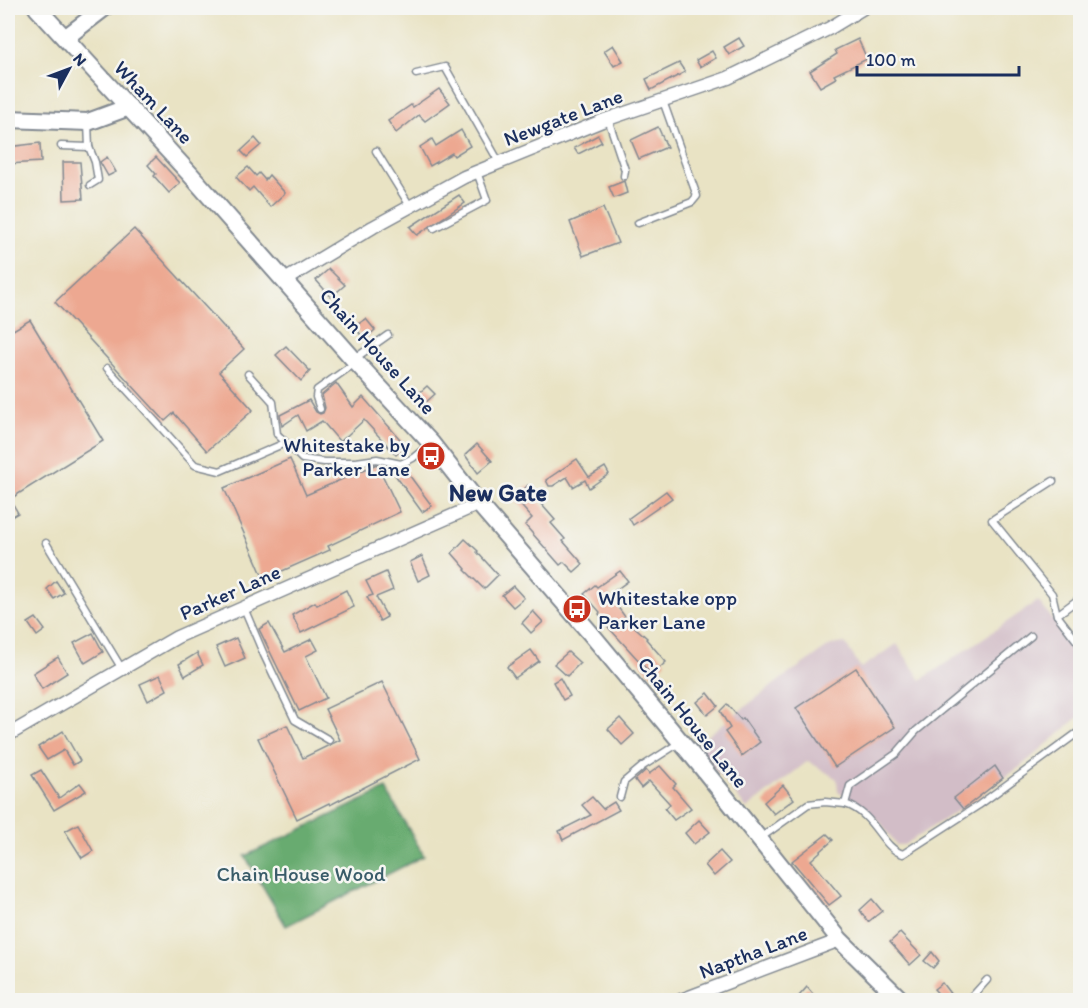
<svg xmlns="http://www.w3.org/2000/svg" width="1088" height="1008" viewBox="0 0 1088 1008" font-family="Itim,sans-serif">
<rect width="100%" height="100%" fill="#f6f6f2"/>
<filter id="ink" filterUnits="userSpaceOnUse"><feTurbulence type="fractalNoise" baseFrequency=".0167" numOctaves="2"/><feDisplacementMap in="SourceGraphic" scale="12" xChannelSelector="R" yChannelSelector="G"/><feConvolveMatrix kernelMatrix="1 2 1 2 8 2 1 2 1" color-interpolation-filters="sRGB"/></filter>
<filter id="wash" filterUnits="userSpaceOnUse"><feTurbulence type="fractalNoise" baseFrequency=".008" numOctaves="4" result="noise"/><feDisplacementMap in="SourceGraphic" scale="24" xChannelSelector="R" yChannelSelector="G"/><feGaussianBlur stdDeviation="1.35" result="paint"/><feColorMatrix in="noise" values="0 0 0 0 0 0 0 0 0 0 0 0 0 0 0 0 0 1.4 0 .05"/><feComposite in="paint" operator="in"/></filter>
<g filter="url(#wash)">
<rect width="100%" height="100%" fill="#e9e3c4"/>
<path fill="#d2bdc7" d="M1038,601L1080,653V716L1020,767L957,811L904,845H896L881,823L859,805L838,792L837,779L808,761L747,809L695,745L784,677L831,645L845,643L861,668L897,644L921,680Z"/>
<path fill="#67ab70" stroke="#416d67" stroke-width="1.5" d="M386,789L424,856L286,926L245,856Z"/>
<g id="blocks">
<g fill="#eda891">
<path d="M739,38L744,46L729,55L724,47Z"/>
<path d="M858,39L867,59L834,75L836,78L820,87L810,71L837,54L835,50Z"/>
<path d="M613,45L623,61L614,66L604,51Z"/>
<path d="M712,51L716,58L700,67L696,60Z"/>
<path d="M679,63L685,72L651,90L646,79Z"/>
<path d="M439,89L450,103L425,121L419,115L396,133L388,121L411,105L413,107Z"/>
<path d="M658,127L667,147L639,159L631,140Z"/>
<path d="M461,130L470,146L454,156L452,153L430,166L420,147L432,139L436,146Z"/>
<path d="M598,135L602,142L578,154L574,148Z"/>
<path d="M255,138L261,145L247,157L241,151Z"/>
<path d="M40,143L41,162L8,164V147Z"/>
<path d="M107,157L116,172L108,176L100,162Z"/>
<path d="M156,157L180,183L169,193L154,176L156,174L148,165Z"/>
<path d="M63,162H80L83,199L64,200Z"/>
<path d="M248,167L256,176L259,173L265,180L269,175L285,193L270,207L253,187L249,191L236,177Z"/>
<path d="M624,181L627,193L614,198L609,187Z"/>
<path d="M459,195L465,203L417,235L410,227Z"/>
<path d="M603,208L618,243L583,256L570,222Z"/>
<path d="M134,229L244,349L219,372L253,410L207,451L174,413L165,421L55,302Z"/>
<path d="M329,269L345,285L331,297L316,280Z"/>
<path d="M366,319L375,330L364,340L355,326Z"/>
<path d="M30,320L103,441L10,499L18,513L8,519V333Z"/>
<path d="M286,346L310,371L301,381L276,355Z"/>
<path d="M336,383L353,407L363,397L406,446L396,455L364,420L340,442L322,421L306,431L298,415L282,426L280,415L309,400L316,412L320,414L323,413L325,408L322,395Z"/>
<path d="M427,386L435,394L424,404L416,396Z"/>
<path d="M477,444L492,461L478,473L465,455Z"/>
<path d="M290,459L306,495L377,464L400,512L328,546L330,550L264,579L224,488Z"/>
<path d="M577,459L589,477L605,467L609,474L589,488L585,480L573,487L567,477L553,486H549L546,480Z"/>
<path d="M404,468L432,506L422,512L393,472Z"/>
<path d="M528,485L538,494L535,497L555,520L551,523L565,539L563,541L583,564L574,572L564,562L560,565L525,525L532,518L515,499Z"/>
<path d="M666,491L672,498L633,525L629,518Z"/>
<path d="M465,539L478,551L477,552L498,575L484,589L465,570L466,569L452,553Z"/>
<path d="M422,556L430,575L418,581L410,562Z"/>
<path d="M620,571L628,581L609,595L628,621L647,638L646,639L666,662L652,675L609,628L599,614L600,612L584,594L595,585L597,587Z"/>
<path d="M386,572L393,590L376,597L387,617L380,621L367,597L373,595L366,581Z"/>
<path d="M56,581L64,593L54,599L47,589Z"/>
<path d="M513,586L524,598L513,607L502,595Z"/>
<path d="M346,590L354,607L301,633L292,615L315,602L317,605Z"/>
<path d="M533,611L543,622L531,633L522,623Z"/>
<path d="M36,618L45,630L37,636L28,623Z"/>
<path d="M269,623L285,652L312,639L318,650L306,656L326,698L299,711L259,629Z"/>
<path d="M93,633L103,652L85,663L74,643Z"/>
<path d="M236,638L245,658L225,667L216,647Z"/>
<path d="M531,650L539,661L515,678L507,667Z"/>
<path d="M568,652L580,663L567,676L554,664Z"/>
<path d="M197,653L203,665L185,676L179,664Z"/>
<path d="M58,657L67,673L42,689L33,673Z"/>
<path d="M856,668L895,727L835,767L796,708Z"/>
<path d="M160,675L167,690L148,701L140,684Z"/>
<path d="M560,678L570,696L563,700L553,682Z"/>
<path d="M382,682L420,759L351,794L330,805L329,803L297,819L258,738L287,725L303,758L340,740L325,709Z"/>
<path d="M708,693L718,706L707,715L697,702Z"/>
<path d="M727,704L741,720L743,718L760,742L742,756L725,732L730,728L720,711Z"/>
<path d="M620,718L634,734L622,745L608,729Z"/>
<path d="M63,731L80,761L73,765L64,750L47,760L38,747Z"/>
<path d="M660,766L676,784L673,787L691,808L674,820L665,809L670,804L649,781L641,788L635,780L646,770L649,774Z"/>
<path d="M995,766L1003,778L963,809L954,798Z"/>
<path d="M41,770L59,798L80,783L86,791L54,810L32,775Z"/>
<path d="M783,785L794,799L774,814L764,802Z"/>
<path d="M592,797L603,809L614,802L619,810L563,840L559,831L591,815L582,805Z"/>
<path d="M699,820L710,832L694,844L685,833Z"/>
<path d="M78,824L93,851L82,858L65,831Z"/>
<path d="M827,834L833,840L811,860L841,896L829,905L792,861Z"/>
<path d="M720,851L730,862L714,876L705,865Z"/>
<path d="M872,899L882,911L868,922L860,910Z"/>
<path d="M900,933L921,955L910,965L890,942Z"/>
<path d="M932,952L939,961L933,968L924,961Z"/>
<path d="M942,983L955,1000H944L934,989Z"/>
<path d="M807,987L818,1000H803L799,996Z"/>
</g>
</g>
</g>
<g filter="url(#ink)">
<use href="#blocks" fill-opacity="0" stroke="#828991" stroke-width="1.5"/>
<g fill="none" stroke-linecap="round" stroke-linejoin="round">
<g stroke="#828991" stroke-width="9">
<g id="lane">
<path d="M843,8L849,16"/>
<path d="M416,74L445,67L499,162"/>
<path d="M608,119L625,170L624,176"/>
<path d="M61,146L89,147L88,123"/>
<path d="M89,147L95,162L98,180L90,185"/>
<path d="M376,151L410,206"/>
<path d="M638,223L692,202L697,196L663,101"/>
<path d="M434,228L487,200L477,172"/>
<path d="M354,359L388,335"/>
<path d="M107,368L195,465L220,471L285,443"/>
<path d="M248,374L273,402L277,434L302,459L324,462H356L377,459L401,464L413,458L430,444"/>
<path d="M320,409L316,397L317,390L355,363"/>
<path d="M1053,481L992,520L1052,594L1057,615L1080,645"/>
<path d="M46,543L122,669"/>
<path d="M244,608L264,655L295,720L329,740"/>
<path d="M1057,615L1080,598"/>
<path d="M620,797L624,782L643,766L679,743"/>
<path d="M845,804C875,813 881,848 903,854L979,805L1080,731"/>
<path d="M759,839L808,804L825,802L845,804L850,786L896,754L916,731L1031,636"/>
<path d="M969,1000L987,980"/>
</g>
</g>
<g stroke="#828991" stroke-width="15">
<g id="street">
<path d="M285,280L373,227L464,177L602,121L728,78L830,28L863,8"/>
<path d="M8,735L177,637L479,504"/>
<path d="M681,1000L840,940"/>
</g>
</g>
<g stroke="#828991" stroke-width="20">
<g id="secondary">
<path d="M37,8L190,174L356,362L431,443L479,504L592,635L700,765L840,940L901,1000"/>
<path d="M65,38L104,8"/>
<path d="M8,119L88,122L129,107"/>
</g>
</g>
<use href="#lane" stroke="#fff" stroke-width="6"/>
<use href="#street" stroke="#fff" stroke-width="12"/>
<use href="#secondary" stroke="#fff" stroke-width="16"/>
</g>
</g>
<defs>
<g id="bus-disc" transform="scale(1.5)"><circle r="9.5" fill="#c8321e" stroke="#f6f6f2"/><path d="M-5-6H5V4H4V6H2V4H-2V6H-4V4H-5ZM-3.5-4V0h7V-4ZM-3.5 1.2v1.5H-2V1.2ZM2 1.2v1.5H3.5V1.2Z" fill="#fff"/></g>
</defs>
<g fill-rule="evenodd">
<use href="#bus-disc" x="431" y="456"/>
<use href="#bus-disc" x="577" y="609"/>
</g>
<g text-anchor="middle" dominant-baseline="central" stroke-width="5" stroke-linejoin="round" paint-order="stroke">
<g font-size="21" fill="#1b2f5e" stroke="#f6f6f2">
<text transform="translate(154 102) rotate(47)">Wham Lane</text>
<text transform="translate(563 117) rotate(-21)">Newgate Lane</text>
<text transform="translate(378 351) rotate(48)">Chain House Lane</text>
<text transform="translate(230 592) rotate(-24)">Parker Lane</text>
<text transform="translate(693 722) rotate(51)">Chain House Lane</text>
<text transform="translate(753 952) rotate(-21)">Naptha Lane</text>
</g>
<g font-size="21" fill="#1b2f5e" stroke="#f6f6f2" text-anchor="end">
<text x="410" y="444">Whitestake by<tspan x="410" dy="24">Parker Lane</tspan></text>
<text x="598" y="597" text-anchor="start">Whitestake opp<tspan x="598" dy="24">Parker Lane</tspan></text>
</g>
<g font-size="21" fill="#395c69" stroke="#f6f6f2">
<text x="301" y="873">Chain House Wood</text>
</g>
<g font-size="24" font-weight="bold" fill="#1b2f5e" stroke="#f6f6f2">
<text x="498" y="492">New Gate</text>
</g>
</g>
<rect width="1088" height="1008" fill="none" stroke="#f6f6f2" stroke-width="30"/>
<g transform="translate(69 69) rotate(49)" stroke="#f6f6f2" stroke-width="4.5" paint-order="stroke">
<path d="M0-4.5L10 22L0 15L-10 22Z" fill="#1b2f5e"/>
<text y="-9" font-size="16" font-weight="bold" text-anchor="middle" fill="#1b2f5e">N</text>
</g>
<path d="M857 66v9h162v-9" fill="none" stroke="#1b2f5e" stroke-width="3"/>
<text x="866" y="66" font-size="18" fill="#1b2f5e" stroke="#f6f6f2" stroke-width="4.5" paint-order="stroke">100 m</text>
</svg>
